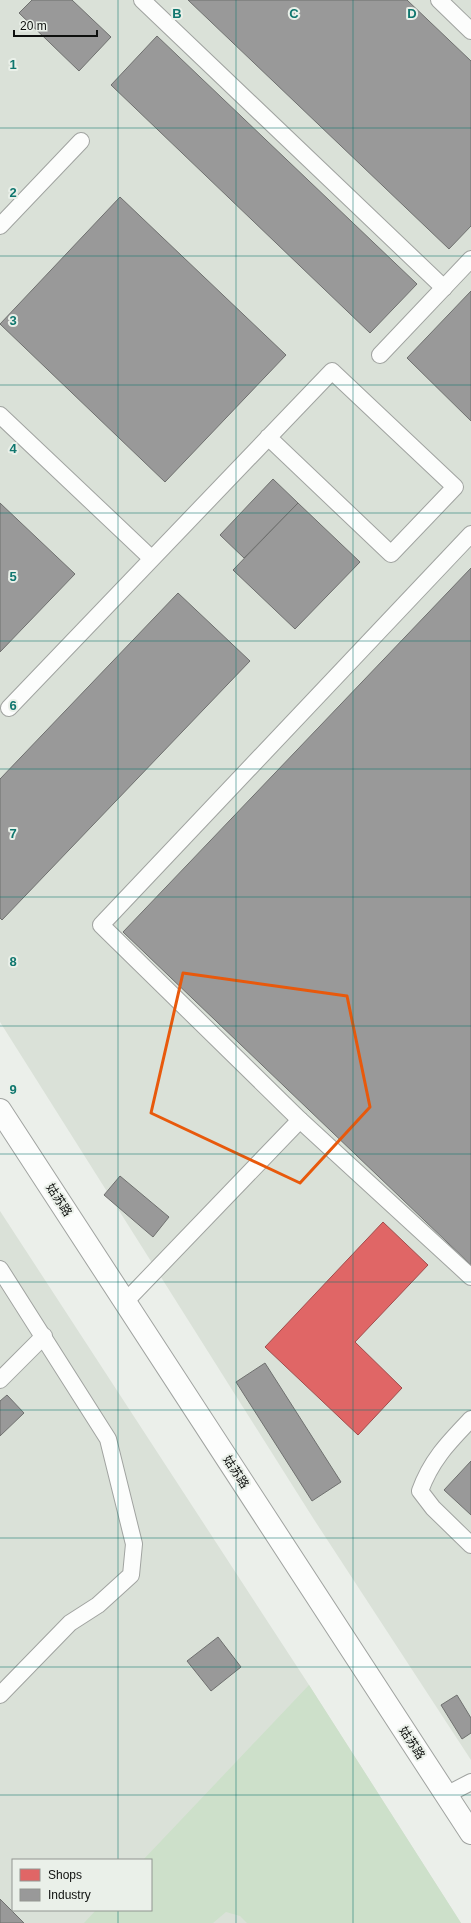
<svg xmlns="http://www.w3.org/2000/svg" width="471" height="1923" viewBox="0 0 471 1923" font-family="Arial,'Noto Sans SC',sans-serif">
<rect width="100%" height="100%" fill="#ebefea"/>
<g fill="#dae1d8" fill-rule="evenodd">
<path d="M0,0H471V1760L313,1518L0,1022Z"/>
<path d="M0,1211L309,1685L461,1923H0ZM13,1860H151V1910H13Z"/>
</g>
<path fill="#cde0ca" d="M309,1685L461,1923H247L240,1916L226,1912L213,1923H84L96,1910H151V1860H143Z"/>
<path fill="#e06666" stroke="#a14c4c" d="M383,1222L428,1265L355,1342L402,1388L358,1435L265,1347Z"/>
<g fill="#999" stroke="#6f706f">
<path d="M32,0H72L111,37L79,71L19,13Z"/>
<path d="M188,0H407L471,61V226L449,249Z"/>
<path d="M157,36L417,284L370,333L111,85Z"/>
<path d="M120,197L286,355L165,482L0,324Z"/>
<path d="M471,291V421L407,358Z"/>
<path d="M273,479L298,503L244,558L220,535Z"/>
<path d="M0,503L75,574L0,652Z"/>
<path d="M298,503L360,562L295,629L233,570Z"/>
<path d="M471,568V1265L123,932Z"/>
<path d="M178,593L250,661L2,920L0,918V779Z"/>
<path d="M120,1176L169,1217L153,1237L104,1195Z"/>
<path d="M265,1363L341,1482L312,1501L236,1382Z"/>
<path d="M7,1395L24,1413L0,1436V1401Z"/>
<path d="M471,1461V1515L444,1490Z"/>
<path d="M218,1637L241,1667L211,1691L187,1661Z"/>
<path d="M457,1695L471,1718V1733L462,1739L441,1705Z"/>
<path d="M0,1899L24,1923H0Z"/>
</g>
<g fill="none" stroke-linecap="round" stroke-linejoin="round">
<g stroke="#a0a3a0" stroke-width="18">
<g id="service">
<path d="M142,0L444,288"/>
<path d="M439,0L471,31"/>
<path d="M0,226L81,141"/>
<path d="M380,355L471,259"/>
<path d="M0,415L151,558"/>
<path d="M471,534L101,925L300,1120L471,1277"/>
<path d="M9,708L332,371L455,487L391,554L268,437"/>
<path d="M0,1269L108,1439L134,1544L131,1575L98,1605L70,1623L0,1695"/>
<path d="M125,1302L300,1120"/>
<path d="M0,1380L44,1336"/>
<path d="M471,1419C449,1442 431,1460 420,1491L433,1508L471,1545"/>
<path d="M446,1795L471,1782"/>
</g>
</g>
<g stroke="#a0a3a0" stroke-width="24">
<path id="tertiary" d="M0,1110L471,1833"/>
</g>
<use href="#service" stroke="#fcfdfc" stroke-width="16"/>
<use href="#tertiary" stroke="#fcfdfc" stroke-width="22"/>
</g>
<path fill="none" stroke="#e8590c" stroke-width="3" stroke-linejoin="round" d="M183,973L347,996L370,1107L300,1183L151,1113Z"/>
<path fill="none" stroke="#0f766e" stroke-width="1" stroke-opacity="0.55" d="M118,0V1860M236,0V1923M353,0V1923M0,128H471M0,256H471M0,385H471M0,513H471M0,641H471M0,769H471M0,897H471M0,1026H471M0,1154H471M0,1282H471M0,1410H471M0,1538H471M0,1667H471M0,1795H471M118,1910V1923"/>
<g text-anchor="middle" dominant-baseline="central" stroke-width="4" stroke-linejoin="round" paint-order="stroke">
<g font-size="12" fill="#0e100e" stroke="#eaf0e9">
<text transform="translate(59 1200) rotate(57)">姑苏路</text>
<text transform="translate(236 1472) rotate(57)">姑苏路</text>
<text transform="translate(412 1743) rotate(57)">姑苏路</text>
</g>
</g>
<g font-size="13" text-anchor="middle" font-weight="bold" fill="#0f766e" stroke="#eaf0e9" stroke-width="4" stroke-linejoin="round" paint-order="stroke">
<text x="177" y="18">B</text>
<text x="294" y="18">C</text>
<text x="412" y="18">D</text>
<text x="13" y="69">1</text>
<text x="13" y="197">2</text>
<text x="13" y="325">3</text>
<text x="13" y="453">4</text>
<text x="13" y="581">5</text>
<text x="13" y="710">6</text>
<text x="13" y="838">7</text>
<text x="13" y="966">8</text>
<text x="13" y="1094">9</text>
</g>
<rect x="12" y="1859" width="140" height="52" fill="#eaf0e9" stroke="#929691"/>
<rect x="20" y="1869" width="20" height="12" fill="#e06666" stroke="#929691"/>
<text x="48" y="1879" font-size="12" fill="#0e100e">Shops</text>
<rect x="20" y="1889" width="20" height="12" fill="#999999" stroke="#929691"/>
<text x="48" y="1899" font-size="12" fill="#0e100e">Industry</text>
<path d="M14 30v6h83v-6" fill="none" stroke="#0e100e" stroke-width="2"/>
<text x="20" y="30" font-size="12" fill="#0e100e" stroke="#eaf0e9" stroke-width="3" paint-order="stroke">20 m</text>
</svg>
